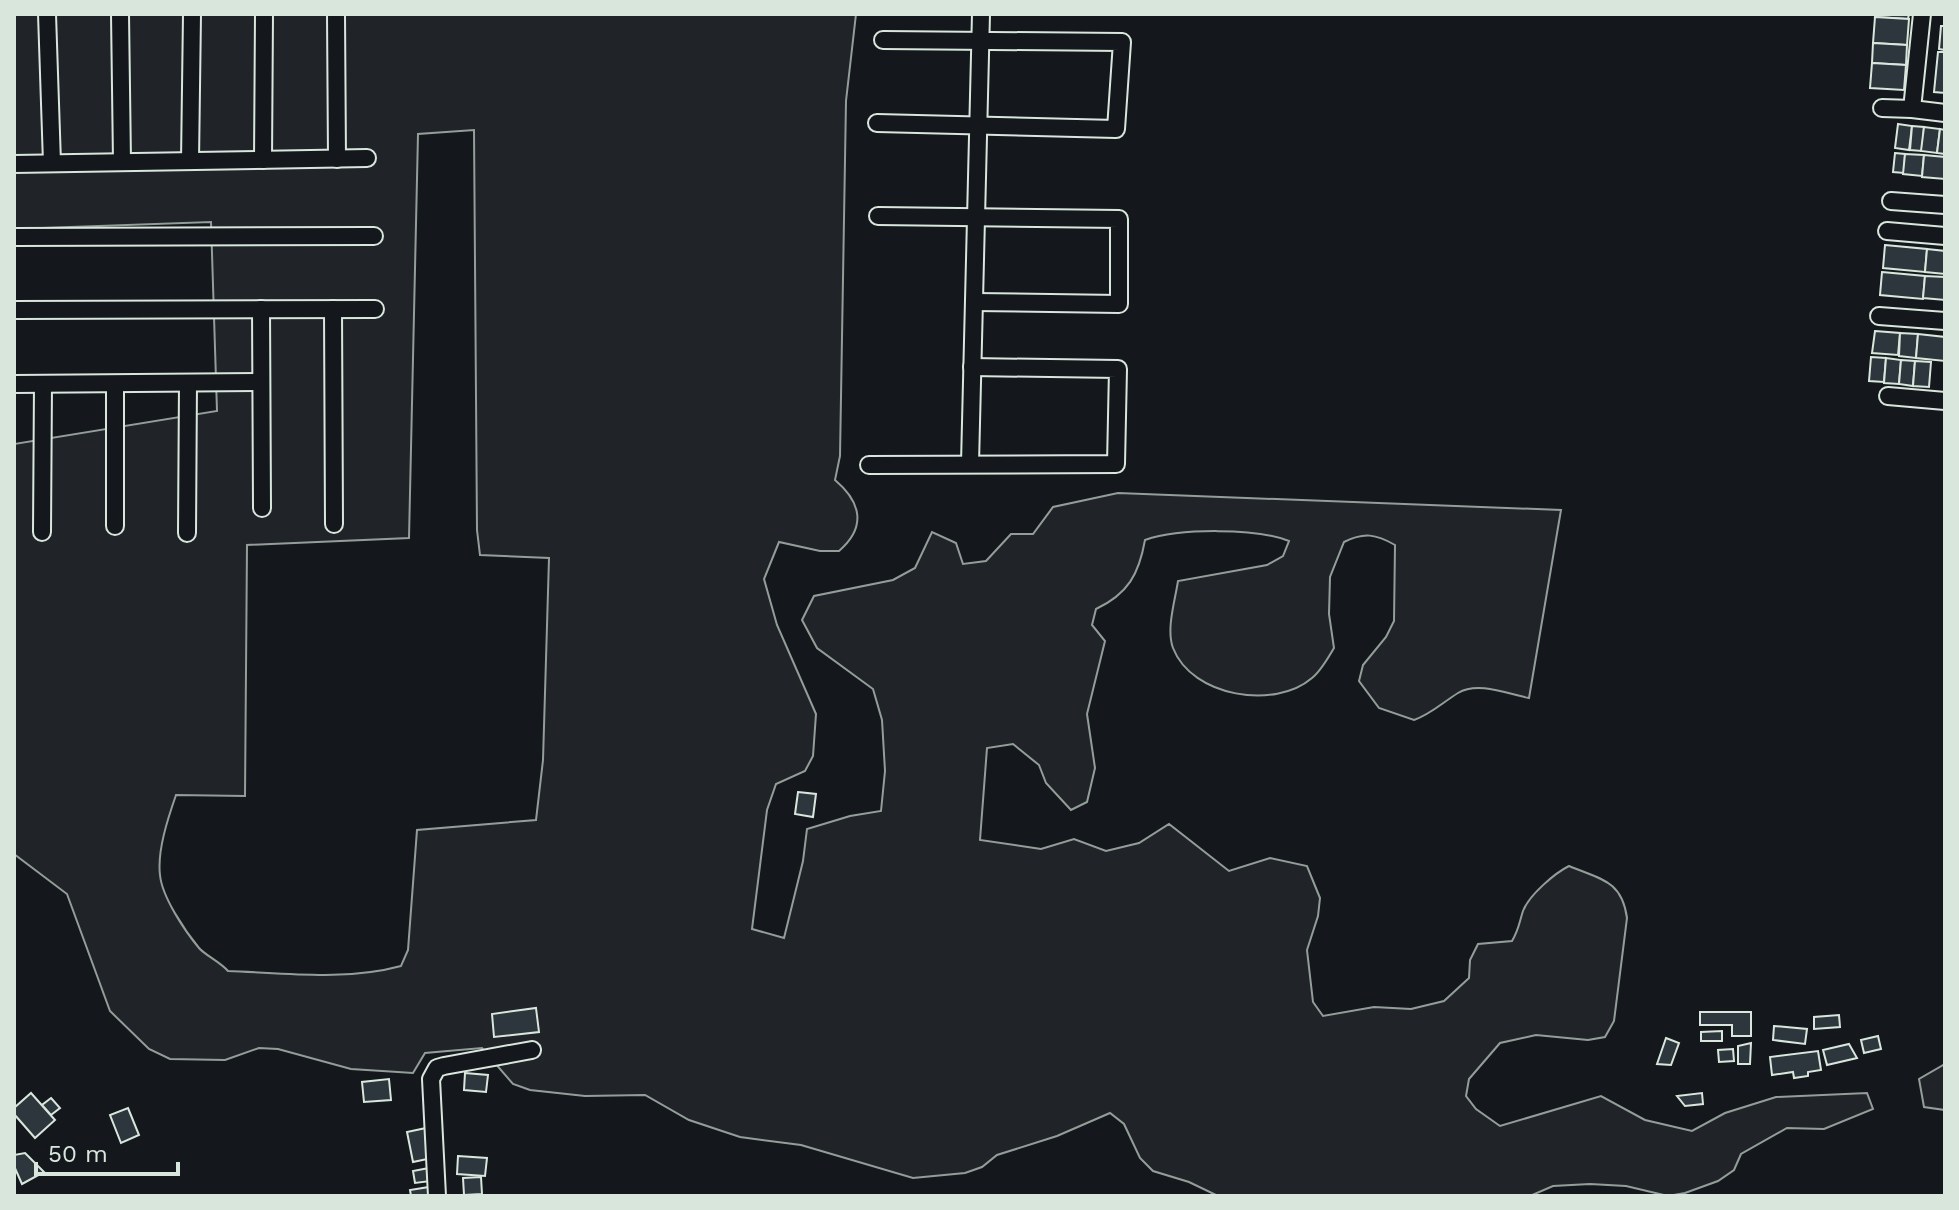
<svg xmlns="http://www.w3.org/2000/svg" width="1959" height="1210" viewBox="0 0 1959 1210" font-family="'Work Sans',sans-serif">
<rect width="100%" height="100%" fill="#14181c"/>
<g fill="#202428" stroke="#939e99" stroke-width="2" fill-rule="evenodd">
<path d="M14,14H856L846,101L840,456L835,480C861,502 867,527 839,551H820L779,542L764,579L777,625L816,714L813,756L805,771L776,784L767,810L752,929L784,938L803,861L807,829L850,816L881,811L885,771L882,720L873,689L817,648L802,620L814,596L893,580L915,568L932,532L956,543L963,564L986,561L1011,534H1033L1053,507L1118,493L1561,510L1529,698C1508,694 1478,681 1458,693C1442,703 1431,714 1414,720L1379,708L1359,681L1363,665L1386,637L1394,621L1395,545C1376,534 1364,532 1344,542L1330,577L1329,614L1334,648C1328,658 1321,671 1312,678C1275,710 1192,697 1173,648C1166,629 1175,601 1178,581L1267,565L1283,556L1289,541C1256,528 1180,528 1145,540C1139,574 1128,594 1096,609L1092,625L1105,641L1087,714L1095,768L1087,802L1071,810L1046,783L1039,765L1013,744L987,748L980,840L1041,849L1074,839L1106,851L1139,843L1169,824L1229,871L1270,858L1307,866L1320,898L1318,916L1307,950L1313,1002L1323,1016L1374,1007L1411,1009L1444,1001L1469,978L1470,960L1478,944L1512,941C1519,929 1519,923 1523,911C1529,895 1555,873 1569,866C1600,879 1622,880 1627,918L1614,1021L1605,1037L1588,1040L1536,1035L1500,1043L1469,1079L1466,1096L1476,1109L1500,1126L1601,1096L1645,1120L1692,1131L1725,1113L1776,1097L1867,1093L1873,1109L1824,1129L1787,1128L1741,1154L1734,1170L1718,1181L1685,1193L1668,1196L1626,1186L1590,1184L1553,1186L1530,1196H1218L1189,1182L1153,1171L1140,1158L1124,1124L1110,1113L1057,1136L997,1155L982,1167L965,1173L913,1178L801,1145L740,1137L689,1120L645,1095L585,1096L530,1090L513,1084L482,1048L425,1053L413,1073L351,1069L278,1049L259,1048L225,1060L170,1059L149,1049L110,1011L67,894L14,854V444L217,411L211,222L14,229ZM474,130L477,530L480,555L549,558L543,760L536,820L417,830L408,950L401,966C346,981 285,973 228,971C220,962 205,955 199,948C185,931 162,897 160,875C157,851 168,818 176,795L245,796L247,545L409,538L418,134Z"/>
<path d="M1945,1064V1110L1924,1107L1919,1079Z"/>
</g>
<g fill="#2c363c" stroke="#d8e6dc" stroke-width="2">
<path d="M1876,14H1909L1908,19L1875,17Z"/>
<path d="M1875,17L1909,19L1907,45L1873,43Z"/>
<path d="M1941,26H1945V50L1939,49Z"/>
<path d="M1873,43L1907,45L1906,65L1872,63Z"/>
<path d="M1938,52H1945V93L1934,92Z"/>
<path d="M1872,63L1906,65L1904,90L1870,88Z"/>
<path d="M1898,124L1912,126L1909,150L1895,148Z"/>
<path d="M1912,126L1924,127L1922,151L1910,150Z"/>
<path d="M1924,127L1940,129L1937,153L1921,151Z"/>
<path d="M1940,129L1945,130V154L1937,153Z"/>
<path d="M1895,153L1905,154L1904,173L1893,172Z"/>
<path d="M1905,154L1924,155L1922,176L1903,174Z"/>
<path d="M1924,155L1945,157V179L1922,177Z"/>
<path d="M1885,245L1927,249L1925,272L1883,268Z"/>
<path d="M1927,249L1945,251V274L1925,272Z"/>
<path d="M1882,272L1925,276L1923,299L1880,295Z"/>
<path d="M1925,276L1945,277V300L1923,298Z"/>
<path d="M1875,331L1900,333L1898,355L1872,353Z"/>
<path d="M1900,333L1918,334L1916,358L1899,356Z"/>
<path d="M1918,334L1945,337V361L1916,358Z"/>
<path d="M1871,357L1886,358L1884,382L1869,381Z"/>
<path d="M1886,358L1901,360L1899,384L1884,383Z"/>
<path d="M1901,360L1915,361L1913,386L1899,384Z"/>
<path d="M1915,361L1931,362L1929,387L1913,386Z"/>
<path d="M798,792L816,794L813,817L795,814Z"/>
<path d="M536,1008L539,1032L494,1037L492,1014Z"/>
<path d="M1700,1012H1751V1036H1732V1025H1700Z"/>
<path d="M1839,1015L1840,1027L1814,1029V1017Z"/>
<path d="M1774,1026L1807,1029L1805,1044L1773,1040Z"/>
<path d="M1722,1031V1041H1701V1032Z"/>
<path d="M1878,1036L1881,1049L1864,1053L1861,1040Z"/>
<path d="M1666,1038L1679,1043L1671,1065L1657,1064Z"/>
<path d="M1751,1043L1750,1064H1738V1046Z"/>
<path d="M1849,1044L1857,1058L1827,1065L1823,1050Z"/>
<path d="M1733,1049L1734,1061L1719,1062L1718,1050Z"/>
<path d="M1818,1051L1821,1070L1808,1072V1076L1794,1078L1793,1072L1772,1075L1770,1057Z"/>
<path d="M465,1073L488,1075L486,1092L464,1090Z"/>
<path d="M389,1079L391,1100L364,1102L362,1082Z"/>
<path d="M31,1093L55,1120L35,1138L14,1114V1108Z"/>
<path d="M1702,1093L1703,1104L1685,1106L1677,1096Z"/>
<path d="M51,1098L60,1108L51,1115L42,1105Z"/>
<path d="M128,1108L139,1135L121,1143L110,1115Z"/>
<path d="M426,1128L432,1158L413,1162L407,1132Z"/>
<path d="M25,1153L44,1172L22,1184L14,1166V1155Z"/>
<path d="M458,1156L487,1158L485,1176L457,1174Z"/>
<path d="M429,1168L431,1181L415,1183L413,1171Z"/>
<path d="M481,1177L482,1194L464,1195L463,1178Z"/>
<path d="M429,1187L431,1196H411L410,1190Z"/>
</g>
<g fill="none" stroke-linecap="round" stroke-linejoin="round">
<g stroke="#d8e6dc" stroke-width="20">
<g id="minor">
<path d="M47,14L52,163"/>
<path d="M120,14L122,162"/>
<path d="M336,14L337,159"/>
<path d="M1922,14L1912,109L1945,113"/>
<path d="M1882,108L1912,109"/>
<path d="M877,123L1116,129L1122,42L883,40"/>
<path d="M263,160L264,14"/>
<path d="M190,161L192,14"/>
<path d="M14,164L367,158"/>
<path d="M1891,201L1945,205"/>
<path d="M878,216L1119,219V304L974,302"/>
<path d="M1887,231L1945,236"/>
<path d="M14,237L374,236"/>
<path d="M261,309L262,508"/>
<path d="M333,309L334,524"/>
<path d="M14,310L375,309"/>
<path d="M1879,316L1945,321"/>
<path d="M14,384L260,382"/>
<path d="M1888,396L1945,401"/>
<path d="M970,464L981,14"/>
<path d="M869,465L1116,464L1118,369L972,367"/>
<path d="M115,526V384"/>
<path d="M42,532L43,384"/>
<path d="M187,533L188,383"/>
<path d="M437,1196L431,1079L437,1068L444,1066L532,1050"/>
</g>
</g>
<use href="#minor" stroke="#14181c" stroke-width="16"/>
</g>
<rect width="1959" height="1210" fill="none" stroke="#d8e6dc" stroke-width="32"/>
<path d="M36 1162v12h142v-12" fill="none" stroke="#d8e6dc" stroke-width="4"/>
<text x="48" y="1162" font-size="24" fill="#d8e6dc" stroke="#14181c" stroke-width="6" paint-order="stroke">50 m</text>
</svg>
